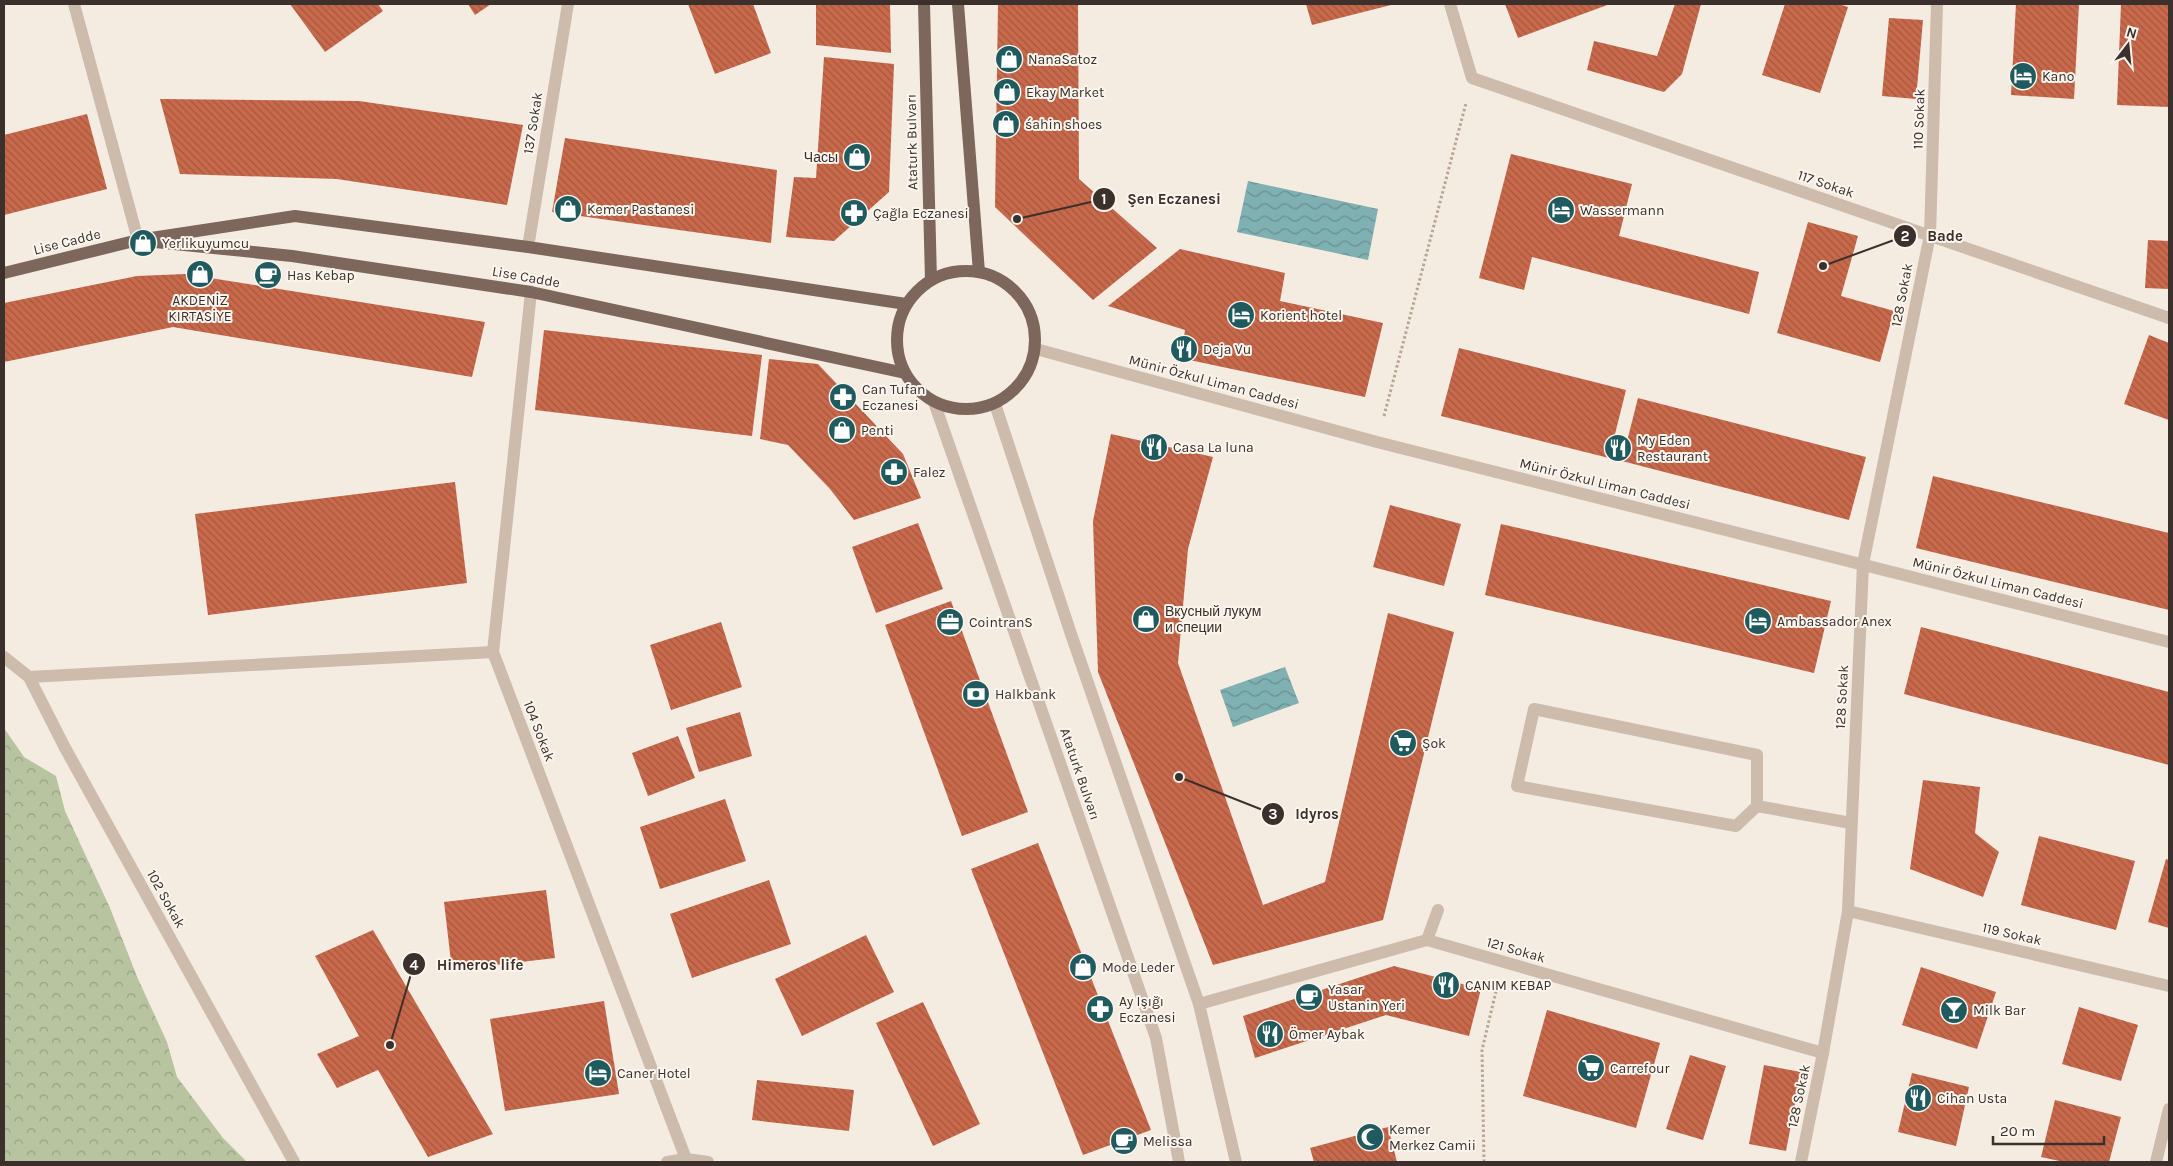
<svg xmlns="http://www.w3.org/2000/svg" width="2173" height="1166" viewBox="0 0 2173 1166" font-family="Karla,sans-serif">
<defs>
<pattern id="forest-crowns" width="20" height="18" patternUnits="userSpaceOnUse" patternTransform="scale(1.25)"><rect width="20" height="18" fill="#b8c4a0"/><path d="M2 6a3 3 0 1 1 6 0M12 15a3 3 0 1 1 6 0" fill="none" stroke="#97a083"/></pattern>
<pattern id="water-waves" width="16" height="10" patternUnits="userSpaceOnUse" patternTransform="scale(1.25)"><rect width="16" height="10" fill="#7fb0b2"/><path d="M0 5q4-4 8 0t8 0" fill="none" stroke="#699091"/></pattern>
<pattern id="building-back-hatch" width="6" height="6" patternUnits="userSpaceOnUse" patternTransform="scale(1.25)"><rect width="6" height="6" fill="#c8694b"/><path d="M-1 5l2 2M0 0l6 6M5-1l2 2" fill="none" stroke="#a4573f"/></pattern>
</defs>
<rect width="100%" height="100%" fill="#f4ebe1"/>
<path fill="url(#forest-crowns)" d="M4,728L24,757L56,776L65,811L110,908L138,979L167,1042L177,1077L223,1138L247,1162H4Z"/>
<g fill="url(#water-waves)">
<path d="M1248,181L1378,209L1368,260L1237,232Z"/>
<path d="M1285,667L1299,703L1233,727L1220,690Z"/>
</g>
<g fill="url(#building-back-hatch)">
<path d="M290,4H378L383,11L325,52Z"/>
<path d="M468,4H491L475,15Z"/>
<path d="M688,4H753L771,53L715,74Z"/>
<path d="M816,4H890L891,53L816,45Z"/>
<path d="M998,4H1078L1079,179L1157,248L1093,300L995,207Z"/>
<path d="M1306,4H1395L1312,25Z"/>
<path d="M1505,4H1610L1518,38Z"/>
<path d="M1675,4H1701L1682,74L1664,92L1587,70L1594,41L1657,56Z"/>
<path d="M1785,4H1838L1848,7L1820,93L1762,75Z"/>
<path d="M2016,4H2079L2074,99L2011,95Z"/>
<path d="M2121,4H2169V107L2117,105Z"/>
<path d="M1889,18L1923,20L1916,99L1882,96Z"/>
<path d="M824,57L894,64L889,192L834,241L786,237L794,177L816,178Z"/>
<path d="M160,99L359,101L523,125L507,205L337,179L180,174Z"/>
<path d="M87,114L107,189L4,215V135Z"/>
<path d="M565,138L777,170L771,243L552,212Z"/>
<path d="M1511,154L1632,184L1619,236L1759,272L1749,314L1532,257L1524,290L1479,278Z"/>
<path d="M1808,222L1858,236L1841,296L1894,311L1880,362L1777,333Z"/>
<path d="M2148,240L2169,241V289L2145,288Z"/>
<path d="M1180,249L1285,273L1280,301L1383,323L1365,397L1180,358L1185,330L1108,306Z"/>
<path d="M185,274L485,322L472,377L173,327L4,362V303L137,276Z"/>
<path d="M544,330L762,355L752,436L535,410Z"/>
<path d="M2149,335L2169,343V420L2124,404Z"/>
<path d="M1459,348L1626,390L1609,458L1441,416Z"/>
<path d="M769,359L818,364L903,454L921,498L854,520L830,489L788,445L760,439Z"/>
<path d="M1638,398L1866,457L1849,520L1622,461Z"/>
<path d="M1111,434L1213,457L1188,549L1178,663L1263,905L1325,882L1388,613L1454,632L1383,920L1213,965L1098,672L1093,521Z"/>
<path d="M1933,476L2169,533V610L1916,548Z"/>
<path d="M455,482L467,583L208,615L195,514Z"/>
<path d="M1390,505L1461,524L1444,586L1373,567Z"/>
<path d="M918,523L943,589L876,613L852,547Z"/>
<path d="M1501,524L1831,601L1814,673L1485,595Z"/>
<path d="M951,601L1028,812L962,836L885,625Z"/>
<path d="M721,622L742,687L671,710L650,645Z"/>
<path d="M1921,627L2169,692V765L1904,694Z"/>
<path d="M740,712L752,756L699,772L686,728Z"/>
<path d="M678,736L695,778L648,796L632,753Z"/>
<path d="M1923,780L1980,787L1975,833L1999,852L1983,897L1910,869Z"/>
<path d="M725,799L746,861L660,889L640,827Z"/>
<path d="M2039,836L2135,861L2116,930L2021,905Z"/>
<path d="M1038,843L1151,1130L1083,1155L971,869Z"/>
<path d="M2166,859L2169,860V928L2148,922Z"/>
<path d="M769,880L791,944L692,978L670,914Z"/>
<path d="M546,890L555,958L452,970L444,902Z"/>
<path d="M373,930L493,1134L428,1157L378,1070L337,1088L317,1054L359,1036L315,956Z"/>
<path d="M866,935L894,992L802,1036L775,979Z"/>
<path d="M1394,966L1481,989L1469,1036L1386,1015L1255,1058L1243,1016Z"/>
<path d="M1921,967L1996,992L1977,1049L1902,1025Z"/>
<path d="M604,1001L619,1094L505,1111L490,1019Z"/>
<path d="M923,1002L980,1124L933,1146L876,1023Z"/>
<path d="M2079,1007L2138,1025L2121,1081L2062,1064Z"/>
<path d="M1547,1010L1660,1043L1636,1128L1523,1096Z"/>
<path d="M1690,1055L1726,1066L1703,1140L1666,1129Z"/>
<path d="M1764,1065L1801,1072L1786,1151L1749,1144Z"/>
<path d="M1912,1073L1969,1087L1956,1146L1898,1132Z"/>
<path d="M757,1080L854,1090L849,1131L752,1120Z"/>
<path d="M2055,1100L2121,1117L2109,1162H2064L2041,1157Z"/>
<path d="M1388,1127L1397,1162H1314L1310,1148Z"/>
</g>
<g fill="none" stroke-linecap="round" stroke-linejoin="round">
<g stroke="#b9a596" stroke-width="3" stroke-dasharray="2.5 2.5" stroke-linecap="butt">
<path d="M1384,416L1466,103"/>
<path d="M1484,1162L1482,1050L1497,987"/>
</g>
<g stroke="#cdbbac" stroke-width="12">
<path d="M74,4L138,240"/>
<path d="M1450,4L1472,78L2169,318"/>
<path d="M528,247L568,4"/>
<path d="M531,292L493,652L686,1159"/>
<path d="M1036,349L1377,442L2169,642"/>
<path d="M934,402L1156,1038L1179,1162"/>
<path d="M995,404L1071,634L1199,1004L1236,1162"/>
<path d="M4,657L29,677L64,746L294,1162"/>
<path d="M29,677L493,652"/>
<path d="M1757,806L1736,826L1517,786L1534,709L1757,755V806L1851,823"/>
<path d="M1848,911L2169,986"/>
<path d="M1427,940L1438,910"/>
<path d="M1199,1004L1427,940L1823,1053"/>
<path d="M667,1162L686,1159L708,1162"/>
<path d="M1801,1162L1823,1053L1848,911L1863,564L1930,235L1937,4"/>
<path d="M2156,1162L2169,1109"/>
</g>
<g stroke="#7d675c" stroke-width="12">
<path d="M924,4L931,280"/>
<path d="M958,4L979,272"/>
<path d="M155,242L292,256L531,292L905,373"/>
<circle cx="966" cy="340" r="69"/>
<path d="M4,273L138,240L295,216L528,247L906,304"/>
</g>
</g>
<defs>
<g id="shop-disc" transform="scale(1.4375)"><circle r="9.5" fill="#1f5a5e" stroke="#fbf5ee"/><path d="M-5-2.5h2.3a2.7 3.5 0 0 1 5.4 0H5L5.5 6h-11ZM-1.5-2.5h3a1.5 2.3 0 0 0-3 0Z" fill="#fff"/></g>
<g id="hotel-disc" transform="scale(1.4375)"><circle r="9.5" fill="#1f5a5e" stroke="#fbf5ee"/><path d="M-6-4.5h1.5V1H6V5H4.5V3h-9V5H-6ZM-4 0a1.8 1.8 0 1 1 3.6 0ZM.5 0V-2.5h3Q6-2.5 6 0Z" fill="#fff"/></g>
<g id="pharmacy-disc" transform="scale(1.4375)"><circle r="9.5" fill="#1f5a5e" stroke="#fbf5ee"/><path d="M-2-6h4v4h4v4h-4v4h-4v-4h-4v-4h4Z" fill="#fff"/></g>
<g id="cafe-disc" transform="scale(1.4375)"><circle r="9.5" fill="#1f5a5e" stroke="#fbf5ee"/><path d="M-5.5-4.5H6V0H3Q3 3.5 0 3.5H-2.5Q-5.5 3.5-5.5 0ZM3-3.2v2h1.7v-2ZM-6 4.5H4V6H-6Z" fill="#fff"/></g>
<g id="restaurant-disc" transform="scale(1.4375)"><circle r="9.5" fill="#1f5a5e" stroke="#fbf5ee"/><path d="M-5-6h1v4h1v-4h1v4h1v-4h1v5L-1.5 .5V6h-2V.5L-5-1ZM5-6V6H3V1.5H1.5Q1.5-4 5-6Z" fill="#fff"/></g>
<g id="office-disc" transform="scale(1.4375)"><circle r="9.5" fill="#1f5a5e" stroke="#fbf5ee"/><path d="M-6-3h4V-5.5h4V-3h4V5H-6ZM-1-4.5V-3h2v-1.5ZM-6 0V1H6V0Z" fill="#fff"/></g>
<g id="bank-disc" transform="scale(1.4375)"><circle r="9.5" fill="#1f5a5e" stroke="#fbf5ee"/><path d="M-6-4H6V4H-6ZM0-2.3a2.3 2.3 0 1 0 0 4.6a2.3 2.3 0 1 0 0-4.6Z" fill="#fff"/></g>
<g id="supermarket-disc" transform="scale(1.4375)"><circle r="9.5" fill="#1f5a5e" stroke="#fbf5ee"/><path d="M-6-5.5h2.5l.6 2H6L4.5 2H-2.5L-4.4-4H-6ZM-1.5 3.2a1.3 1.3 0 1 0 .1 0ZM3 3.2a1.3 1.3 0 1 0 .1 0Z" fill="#fff"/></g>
<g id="bar-disc" transform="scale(1.4375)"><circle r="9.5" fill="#1f5a5e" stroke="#fbf5ee"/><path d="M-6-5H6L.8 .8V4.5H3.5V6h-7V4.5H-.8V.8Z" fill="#fff"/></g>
<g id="mosque-disc" transform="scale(1.4375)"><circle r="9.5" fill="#1f5a5e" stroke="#fbf5ee"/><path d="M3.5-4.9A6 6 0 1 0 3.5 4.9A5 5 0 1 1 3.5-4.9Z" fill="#fff"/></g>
</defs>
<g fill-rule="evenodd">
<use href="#shop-disc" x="1009" y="59"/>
<use href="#hotel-disc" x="2023" y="76"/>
<use href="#shop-disc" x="1007" y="92"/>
<use href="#shop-disc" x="1006" y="124"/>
<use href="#shop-disc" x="857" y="157"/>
<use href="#shop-disc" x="568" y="209"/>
<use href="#hotel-disc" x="1561" y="210"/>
<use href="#pharmacy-disc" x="854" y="213"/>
<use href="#shop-disc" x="143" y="243"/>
<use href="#shop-disc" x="200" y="274"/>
<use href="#cafe-disc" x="268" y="275"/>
<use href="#hotel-disc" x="1241" y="315"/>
<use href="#restaurant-disc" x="1184" y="349"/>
<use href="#pharmacy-disc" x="843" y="397"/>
<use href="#shop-disc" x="842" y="430"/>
<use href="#restaurant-disc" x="1154" y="447"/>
<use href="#restaurant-disc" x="1618" y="448"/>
<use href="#pharmacy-disc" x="894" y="472"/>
<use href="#shop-disc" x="1146" y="619"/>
<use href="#hotel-disc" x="1758" y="621"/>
<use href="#office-disc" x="950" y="622"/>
<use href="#bank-disc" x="976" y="694"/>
<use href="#supermarket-disc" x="1403" y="743"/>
<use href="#shop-disc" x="1083" y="967"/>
<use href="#restaurant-disc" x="1446" y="985"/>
<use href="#cafe-disc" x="1309" y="997"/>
<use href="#pharmacy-disc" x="1100" y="1009"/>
<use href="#bar-disc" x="1954" y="1010"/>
<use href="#restaurant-disc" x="1270" y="1034"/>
<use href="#supermarket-disc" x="1591" y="1068"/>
<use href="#hotel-disc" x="598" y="1073"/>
<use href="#restaurant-disc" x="1918" y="1098"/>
<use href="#mosque-disc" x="1370" y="1137"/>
<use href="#cafe-disc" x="1124" y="1141"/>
</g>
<g text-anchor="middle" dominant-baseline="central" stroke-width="4" stroke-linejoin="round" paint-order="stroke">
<g font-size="14" fill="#3b302b" stroke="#fbf5ee" text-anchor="start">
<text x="1028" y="59">NanaSatoz</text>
<text x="2042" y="76">Kano</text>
<text x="1026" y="92">Ekay Market</text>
<text x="1025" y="124">śahin shoes</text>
<text x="838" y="157" text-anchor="end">Часы</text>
<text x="587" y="209">Kemer Pastanesi</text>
<text x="1580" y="210">Wassermann</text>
<text x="873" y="213">Çağla Eczanesi</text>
<text x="162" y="243">Yerlikuyumcu</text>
<text x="287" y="275">Has Kebap</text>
<text x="200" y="300" text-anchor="middle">AKDENİZ<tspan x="200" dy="16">KIRTASİYE</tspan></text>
<text x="1260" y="315">Korient hotel</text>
<text x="1203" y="349">Deja Vu</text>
<text x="862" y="389">Can Tufan<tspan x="862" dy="16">Eczanesi</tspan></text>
<text x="861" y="430">Penti</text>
<text x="1637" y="440">My Eden<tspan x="1637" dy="16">Restaurant</tspan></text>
<text x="1173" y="447">Casa La luna</text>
<text x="913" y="472">Falez</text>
<text x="1165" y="611">Вкусный лукум<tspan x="1165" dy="16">и специи</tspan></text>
<text x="1777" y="621">Ambassador Anex</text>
<text x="969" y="622">CointranS</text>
<text x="995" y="694">Halkbank</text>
<text x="1422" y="743">Şok</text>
<text x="1102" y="967">Mode Leder</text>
<text x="1465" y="985">CANIM KEBAP</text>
<text x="1328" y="989">Yasar<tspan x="1328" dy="16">Ustanin Yeri</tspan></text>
<text x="1119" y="1001">Ay Işığı<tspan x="1119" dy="16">Eczanesi</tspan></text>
<text x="1973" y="1010">Milk Bar</text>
<text x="1289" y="1034">Ömer Aybak</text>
<text x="1610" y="1068">Carrefour</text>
<text x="617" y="1073">Caner Hotel</text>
<text x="1937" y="1098">Cihan Usta</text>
<text x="1389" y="1129">Kemer<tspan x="1389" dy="16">Merkez Camii</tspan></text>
<text x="1143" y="1141">Melissa</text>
</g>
<g font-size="14" fill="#3b302b" stroke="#fbf5ee">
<text transform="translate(1919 119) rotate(-88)">110 Sokak</text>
<text transform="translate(533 123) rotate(-81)">137 Sokak</text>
<text transform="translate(912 142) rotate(-91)">Ataturk Bulvarı</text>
<text transform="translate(1826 184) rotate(19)">117 Sokak</text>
<text transform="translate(67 242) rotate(-14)">Lise Cadde</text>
<text transform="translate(526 277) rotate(10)">Lise Cadde</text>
<text transform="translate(1902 295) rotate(-79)">128 Sokak</text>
<text transform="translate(1214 382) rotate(15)">Münir Özkul Liman Caddesi</text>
<text transform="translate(1605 484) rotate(14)">Münir Özkul Liman Caddesi</text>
<text transform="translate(1998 583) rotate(14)">Münir Özkul Liman Caddesi</text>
<text transform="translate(1842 697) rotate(-87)">128 Sokak</text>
<text transform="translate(539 731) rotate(69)">104 Sokak</text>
<text transform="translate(1080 774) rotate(71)">Ataturk Bulvarı</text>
<text transform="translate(166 899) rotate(61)">102 Sokak</text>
<text transform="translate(2012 934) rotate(13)">119 Sokak</text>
<text transform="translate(1516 950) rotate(16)">121 Sokak</text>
<text transform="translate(1799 1096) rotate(-78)">128 Sokak</text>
</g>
</g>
<path fill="none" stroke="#3b302b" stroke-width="2" d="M1017 219L1104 199M1823 266L1905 236M1179 777L1273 814M390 1045L414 964"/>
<g fill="#3b302b" stroke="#fbf5ee" stroke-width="2">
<circle cx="1017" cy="219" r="5"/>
<circle cx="1823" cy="266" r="5"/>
<circle cx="1179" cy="777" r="5"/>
<circle cx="390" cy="1045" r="5"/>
<circle cx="1104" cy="199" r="12"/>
<circle cx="1905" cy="236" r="12"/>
<circle cx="1273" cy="814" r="12"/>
<circle cx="414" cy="964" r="12"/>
</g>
<g font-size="15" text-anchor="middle" font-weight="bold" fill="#fff">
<text x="1104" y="204">1</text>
<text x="1905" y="241">2</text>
<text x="1273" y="819">3</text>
<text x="414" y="970">4</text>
</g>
<g font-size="15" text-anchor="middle" font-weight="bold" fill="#3b302b" stroke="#fbf5ee" stroke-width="4" stroke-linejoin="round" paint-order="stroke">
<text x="1174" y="204">Şen Eczanesi</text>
<text x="1945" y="241">Bade</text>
<text x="1317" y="819">Idyros</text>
<text x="480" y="970">Himeros life</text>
</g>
<rect width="2173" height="1166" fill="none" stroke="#3b302b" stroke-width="10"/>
<g transform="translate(2128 45) rotate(16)" stroke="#fbf5ee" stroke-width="4" paint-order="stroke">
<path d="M0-4L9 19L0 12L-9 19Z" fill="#3b302b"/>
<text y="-8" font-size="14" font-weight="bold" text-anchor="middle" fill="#3b302b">N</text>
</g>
<path d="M1993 1136v8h111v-8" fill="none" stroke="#3b302b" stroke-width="2.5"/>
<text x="2000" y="1136" font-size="15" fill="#3b302b" stroke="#fbf5ee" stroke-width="4" paint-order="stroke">20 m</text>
</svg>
